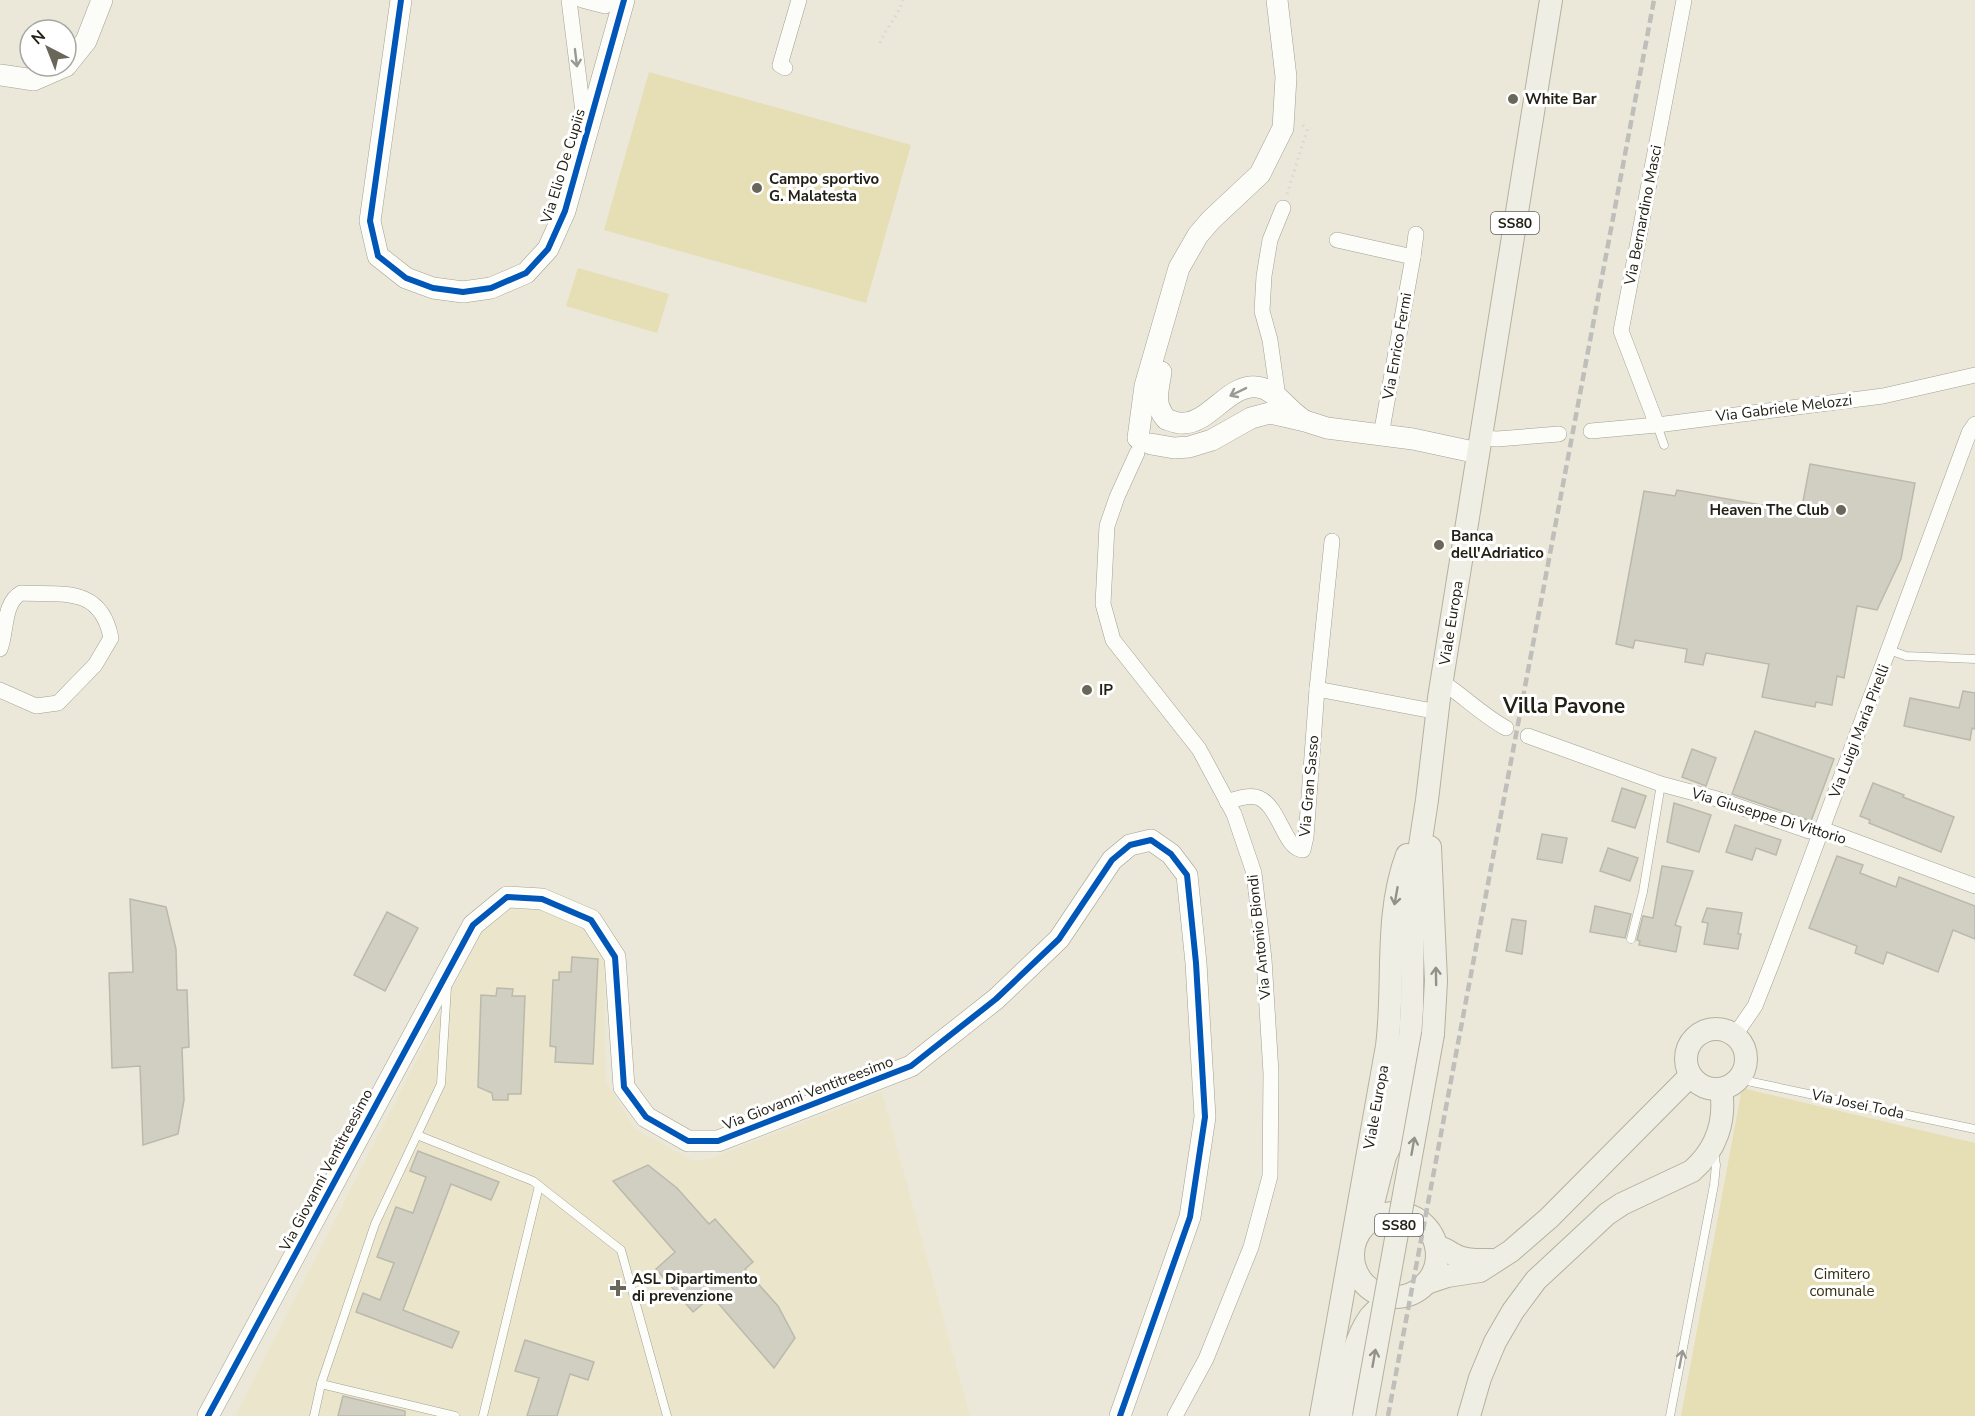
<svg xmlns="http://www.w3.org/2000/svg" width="1975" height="1416" viewBox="0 0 1975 1416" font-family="'Nunito Sans',sans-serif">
<rect width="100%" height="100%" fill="#ebe8d9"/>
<path fill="#ebe6cb" d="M536,909L585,925L604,961L606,1081L635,1129L692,1160L709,1159L882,1092L970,1416H235L481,933L505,910Z"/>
<g fill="#e6deb5">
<path d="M649,72L911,145L866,303L604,230Z"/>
<path d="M578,268L669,294L657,333L566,306Z"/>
<path d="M1742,1088L1975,1143V1416H1681Z"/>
</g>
<g fill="#d0cfc2" stroke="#bbb9ac" stroke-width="1.5">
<path d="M1810,464L1915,483L1901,559L1877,610L1857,606L1844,678L1837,676L1832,705L1816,702L1815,707L1762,697L1769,664L1706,653L1703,665L1685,662L1687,649L1635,640L1633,648L1616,644L1644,491L1675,496L1677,490L1801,512Z"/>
<path d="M1963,691L1975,693V729L1972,728L1970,740L1904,726L1910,698L1959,708Z"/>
<path d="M1755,731L1834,759L1811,821L1732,794Z"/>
<path d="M1692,749L1716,758L1706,786L1682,777Z"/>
<path d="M1873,783L1904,795L1903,797L1954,817L1941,852L1869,823L1870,820L1860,816Z"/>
<path d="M1622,788L1646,796L1635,828L1612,821Z"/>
<path d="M1674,803L1711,815L1699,852L1667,842Z"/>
<path d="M1735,825L1781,840L1776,855L1756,848L1752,860L1726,852Z"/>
<path d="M1542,834L1567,838L1562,863L1537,859Z"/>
<path d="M1608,848L1638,858L1630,881L1600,871Z"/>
<path d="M1837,856L1863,865L1860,873L1896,887L1899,877L1975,906V939L1953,930L1938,972L1887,952L1883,964L1855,953L1857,946L1809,928Z"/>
<path d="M1662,866L1693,871L1675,925L1681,927L1676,952L1639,945L1640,941L1637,940L1643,916L1653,918Z"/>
<path d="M130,899L166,907L176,949L177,990H187L189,1047L182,1048L184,1100L178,1134L143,1145L140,1066L112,1068L109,973L133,972Z"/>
<path d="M1595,906L1631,914L1625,938L1590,932Z"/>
<path d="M1707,908L1742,913L1738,934H1741L1738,949L1704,944L1708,923L1702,922Z"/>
<path d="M387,912L418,928L385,991L354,975Z"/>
<path d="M1512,919L1526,921L1522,954L1506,951Z"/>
<path d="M572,957L598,959L593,1064L555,1062L556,1047L550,1046L553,980H559V972H571Z"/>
<path d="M497,988L513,989L512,996H525L521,1094H508V1100H493L492,1093L478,1087L481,995L496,996Z"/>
<path d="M418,1151L499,1182L491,1200L451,1184L403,1310L459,1332L452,1348L356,1312L363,1293L380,1300L394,1263L377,1257L396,1207L413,1213L426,1177L410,1171Z"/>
<path d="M648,1165L677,1188L709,1224L715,1219L753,1262L745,1269L778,1306L795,1338L774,1368L712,1296L693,1312L656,1269L675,1252L613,1181Z"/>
<path d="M525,1340L594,1362L588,1380L570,1374L557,1416H527L539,1378L515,1371Z"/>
<path d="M343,1396L405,1411V1416H338Z"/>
</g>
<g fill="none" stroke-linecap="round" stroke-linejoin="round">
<g stroke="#a2a094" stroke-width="9">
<g id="lane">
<path d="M1657,425L1664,445"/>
<path d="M1889,650L1906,656L1975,659"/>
<path d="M1631,939L1643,892L1661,784"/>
<path d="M1741,1077L1752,1082L1975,1129"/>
<path d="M417,1135L533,1181L621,1250L667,1416"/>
<path d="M321,1384L455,1416"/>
<path d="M314,1416L321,1384L375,1224L441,1084L447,987"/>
<path d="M483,1416L539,1186"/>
<path d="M1670,1416L1714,1185L1716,1165L1714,1152"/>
</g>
</g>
<g stroke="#a2a094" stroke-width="16">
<g id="street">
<path d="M569,0L585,128"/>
<path d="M582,0L605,6L616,0"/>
<path d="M785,68L780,65L799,0"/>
<path d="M1337,240L1413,257L1381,435"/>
<path d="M1413,257L1416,234"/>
<path d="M1278,397L1270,340L1262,311L1264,276L1270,240L1283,208"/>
<path d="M1657,425L1621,331L1684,0"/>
<path d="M1591,431L1657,425L1883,396L1975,375"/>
<path d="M1481,438L1497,439L1559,434"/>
<path d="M1137,453L1117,497L1107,526L1103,604L1113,640L1199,749L1234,814L1254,873L1264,959L1271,1073L1270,1176L1251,1247L1206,1359L1175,1416"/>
<path d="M0,649C7,631 3,603 21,593C63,595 101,586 111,638L95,665L58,703L36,706L0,690"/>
<path d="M1442,682C1464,696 1482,715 1506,728"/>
<path d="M1317,689L1332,541"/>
<path d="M1528,736L1661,784L1717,799L1809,831L1822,829L1975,886"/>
<path d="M1227,802C1236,799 1250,794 1259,798C1280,807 1284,849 1303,850L1306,837L1317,689L1438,712"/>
<path d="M1735,1035L1755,1006L1772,963L1969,433L1975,424"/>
</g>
</g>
<g stroke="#a2a094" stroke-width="22">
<g id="secondary">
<path d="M401,0L370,221L378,256L406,278L433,288L463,292L491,288L526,273L548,249L565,211L624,0"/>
<path d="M66,66L86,41L102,0"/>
<path d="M0,75L34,80L66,66"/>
<path d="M1161,372C1158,392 1153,403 1166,419C1172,421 1178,424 1184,423C1212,422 1231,379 1262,388C1278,393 1288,410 1302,419"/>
<path d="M1138,438L1145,386L1179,268L1198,235L1211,220L1260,174L1283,128L1286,77L1277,0"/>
<path d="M1151,444L1174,448L1189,447L1212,440L1251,418L1270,413L1305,421L1327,428L1413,439L1478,453"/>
<path d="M208,1416L473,925L507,897L542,899L591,920L615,957L624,1087L646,1117L688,1141H718L911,1066L996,999L1059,939L1112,860L1130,845L1151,840L1171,854L1187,875L1196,963L1205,1117L1190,1217L1120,1416"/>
</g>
</g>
<g stroke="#b5b19e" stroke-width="24">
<g id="primary">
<path d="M1430,847L1436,981L1433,1034"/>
<circle cx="1716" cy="1059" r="30"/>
<circle cx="1395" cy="1255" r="42"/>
<path d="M1368,1223L1385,1156L1390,1146L1410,1037L1412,1008L1413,891L1427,800L1439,698L1551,0"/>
<path d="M1436,1246C1445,1248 1451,1254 1459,1257C1469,1261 1481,1260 1491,1260"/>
<path d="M1426,1283L1447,1276L1480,1271L1511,1251L1549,1218L1690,1076"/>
<path d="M1321,1416L1387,1046C1395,982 1384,916 1407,855"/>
<path d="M1341,1416C1348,1383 1350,1345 1370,1317C1376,1310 1384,1304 1390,1297"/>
<path d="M1469,1416L1480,1378L1495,1342L1513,1311L1536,1280L1607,1214L1622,1204L1692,1171C1716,1150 1726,1121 1721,1089"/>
</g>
</g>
<g stroke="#d8d7d2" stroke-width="3" stroke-dasharray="1.5 4.5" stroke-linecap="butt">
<path d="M880,43C887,26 897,18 903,0"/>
<path d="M1287,194L1307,130L1302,124"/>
</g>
<use href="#lane" stroke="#fcfcf9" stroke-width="8"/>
<use href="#street" stroke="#fcfcf9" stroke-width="15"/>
<use href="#secondary" stroke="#fcfcf9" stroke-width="21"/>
<use href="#primary" stroke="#efeee5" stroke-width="22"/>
<path stroke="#bfbeba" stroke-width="4.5" stroke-dasharray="9 4.5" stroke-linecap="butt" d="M1388,1416L1654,0"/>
<g stroke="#b5b19e" stroke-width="24" stroke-linecap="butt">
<path id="primary-bridge" d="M1364,1416L1433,1034"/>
</g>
<use href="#primary-bridge" stroke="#efeee5" stroke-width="22"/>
<g stroke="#fff" stroke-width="10">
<g id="cycleway">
<path d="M401,0L370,221L378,256L406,278L433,288L463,292L491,288L526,273L548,249L565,211L624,0"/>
<path d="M208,1416L473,925L507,897L542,899L591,920L615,957L624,1087L646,1117L688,1141H718L911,1066L996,999L1059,939L1112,860L1130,845L1151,840L1171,854L1187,875L1196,963L1205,1117L1190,1217L1120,1416"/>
</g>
</g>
<use href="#cycleway" stroke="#0057b8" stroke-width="6"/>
</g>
<defs><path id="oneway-shaft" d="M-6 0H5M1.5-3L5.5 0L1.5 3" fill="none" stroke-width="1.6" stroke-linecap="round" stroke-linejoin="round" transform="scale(1.5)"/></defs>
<g stroke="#9a9993">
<use href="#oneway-shaft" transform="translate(576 58) rotate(83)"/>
<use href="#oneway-shaft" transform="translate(1238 392) rotate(154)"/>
<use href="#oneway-shaft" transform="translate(1681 1359) rotate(-79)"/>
</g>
<g stroke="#939288">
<use href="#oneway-shaft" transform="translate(1396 896) rotate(100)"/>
<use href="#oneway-shaft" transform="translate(1436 976) rotate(-91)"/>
<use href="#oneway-shaft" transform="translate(1413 1146) rotate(-80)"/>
<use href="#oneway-shaft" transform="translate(1374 1358) rotate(-80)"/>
</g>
<g fill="#69675a" stroke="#fff" stroke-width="2">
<circle cx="1513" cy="99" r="6"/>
<circle cx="757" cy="188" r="6"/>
<circle cx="1841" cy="510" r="6"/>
<circle cx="1439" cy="545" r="6"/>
<circle cx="1087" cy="690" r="6"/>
<path d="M615 1279h6v6h6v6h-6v6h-6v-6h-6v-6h6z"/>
</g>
<g text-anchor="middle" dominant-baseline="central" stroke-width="6" stroke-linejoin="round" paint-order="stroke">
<g fill="#fff" stroke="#65645c" stroke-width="1.5">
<rect x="1491" y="212" width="48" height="22" rx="4.5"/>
<rect x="1375" y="1214" width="48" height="22" rx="4.5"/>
</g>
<g font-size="14" font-weight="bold" fill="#232116">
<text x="1515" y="223">SS80</text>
<text x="1399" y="1225">SS80</text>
</g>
<g font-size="15" font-weight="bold" fill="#232116" stroke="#fff" text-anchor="start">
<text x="1525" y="99">White Bar</text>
<text x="769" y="179">Campo sportivo<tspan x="769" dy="17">G. Malatesta</tspan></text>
<text x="1829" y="510" text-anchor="end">Heaven The Club</text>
<text x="1451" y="536">Banca<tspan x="1451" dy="17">dell'Adriatico</tspan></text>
<text x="1099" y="690">IP</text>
<text x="632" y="1279">ASL Dipartimento<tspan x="632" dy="17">di prevenzione</tspan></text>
</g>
<g font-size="15" fill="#232116" stroke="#fff">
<text transform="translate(563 166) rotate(-73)">Via Elio De Cupiis</text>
<text transform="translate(1643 215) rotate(-79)">Via Bernardino Masci</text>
<text transform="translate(1397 346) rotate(-80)">Via Enrico Fermi</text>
<text transform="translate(1784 408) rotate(-7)">Via Gabriele Melozzi</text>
<text transform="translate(1451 623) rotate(-81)">Viale Europa</text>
<text transform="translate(1859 731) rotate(-69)">Via Luigi Maria Pirelli</text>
<text transform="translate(1309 786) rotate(-85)">Via Gran Sasso</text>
<text transform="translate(1769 816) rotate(17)">Via Giuseppe Di Vittorio</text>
<text transform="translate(1259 937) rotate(-96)">Via Antonio Biondi</text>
<text transform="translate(808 1093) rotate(-21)">Via Giovanni Ventitreesimo</text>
<text transform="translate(1858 1104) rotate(12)">Via Josei Toda</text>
<text transform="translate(1376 1107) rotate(-80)">Viale Europa</text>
<text transform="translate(326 1170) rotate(-62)">Via Giovanni Ventitreesimo</text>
</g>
<g font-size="15" fill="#363012" stroke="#fff">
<text x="1842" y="1274">Cimitero<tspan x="1842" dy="17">comunale</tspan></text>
</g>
<g font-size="21" font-weight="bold" fill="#232116" stroke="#fff">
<text x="1564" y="706">Villa Pavone</text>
</g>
</g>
<g transform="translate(48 48) rotate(318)"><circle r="28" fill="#ffffff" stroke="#a7a6a2" stroke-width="1.5"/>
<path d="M0-4.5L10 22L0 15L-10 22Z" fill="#69675a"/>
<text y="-9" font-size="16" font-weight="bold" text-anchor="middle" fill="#232116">N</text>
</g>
</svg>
